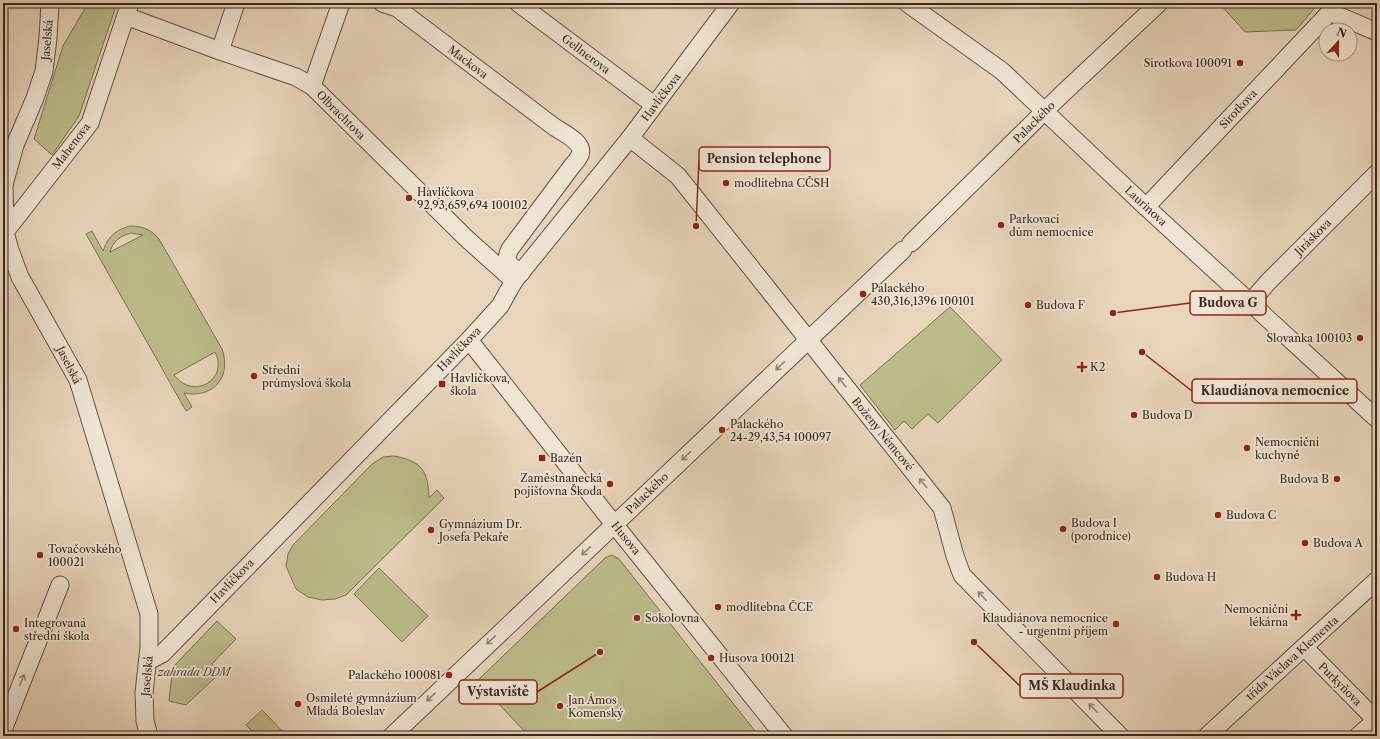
<svg xmlns="http://www.w3.org/2000/svg" width="1380" height="739" viewBox="0 0 1380 739" font-family="'Libre Caslon Text',serif">
<rect width="100%" height="100%" fill="#e8d5bb"/>
<filter id="stains"><feTurbulence type="fractalNoise" baseFrequency=".005" numOctaves="4"/><feColorMatrix values="0 0 0 0 .2 0 0 0 0 .09 0 0 0 0 .02 0 0 0 .5 -.17"/></filter>
<radialGradient id="worn" r=".72"><stop offset=".6" stop-color="#630" stop-opacity="0"/><stop offset="1" stop-color="#630" stop-opacity=".3"/></radialGradient>
<g fill="#bdbb8b" stroke="#7a7256" fill-rule="evenodd">
<path d="M88,3H117L79,116L52,155L34,139L63,46Z"/>
<path d="M1219,3H1319L1296,30L1245,32Z"/>
<path d="M130,226C142,226 151,229 159,239L222,349C232,377 213,399 184,393L192,407L186,411L86,234L92,231L103,251C108,237 115,230 130,226ZM131,233L143,235L110,252C113,241 120,236 131,233ZM215,352C229,379 194,401 174,375Z"/>
<path d="M950,307L1002,360L938,423L928,414L912,429L904,421L895,430L860,385Z"/>
<path d="M394,456C422,461 428,471 429,498L437,490L444,498L346,595L335,599L322,600L308,597L296,589L286,566L288,554L293,545L372,464L383,457Z"/>
<path d="M612,555L619,559L759,736H529L477,681L605,558Z"/>
<path d="M379,568L428,616L402,642L354,594Z"/>
<path d="M217,621L236,639L212,664L220,673L186,705L169,701L173,667Z"/>
<path d="M262,710L287,736H257L246,725Z"/>
</g>
<g fill="none" stroke-linecap="round" stroke-linejoin="round">
<g stroke="#635348" stroke-width="19">
<g id="minor">
<path d="M50,3L48,38L44,71L35,98L15,145L4,185L5,232L10,250L20,277L78,380L149,614V647L144,693L145,721L149,736"/>
<path d="M382,3L397,8L553,126C561,132 585,142 580,155C578,159 575,163 572,166L510,249C503,263 510,265 521,273"/>
<path d="M518,3L654,105"/>
<path d="M907,3L1002,71L1146,207L1377,419"/>
<path d="M126,16L220,51L296,77L312,86L466,238L514,281"/>
<path d="M220,51L236,3"/>
<path d="M312,86L341,3"/>
<path d="M630,138L678,176L942,508L955,556L962,575L1120,736"/>
<path d="M1146,207L1330,12L1377,32"/>
<path d="M5,232L90,123L130,3"/>
<path d="M911,243L1059,97L1159,3"/>
<path d="M1250,303L1268,282L1377,173"/>
<path d="M469,340L606,514L784,736"/>
<path d="M1304,647L1376,720L1358,736"/>
<path d="M148,661L162,654L469,340L500,306L514,281L630,138L731,3"/>
<path d="M3,730L60,585"/>
<path d="M392,736L903,250"/>
<path d="M1207,736L1377,580"/>
</g>
</g>
<use href="#minor" stroke="#f0e4d3" stroke-width="17"/>
</g>
<defs><path id="oneway-shaft" d="M-6 0H5M1.5-3L5.5 0L1.5 3" fill="none" stroke-width="1.6" stroke-linecap="round" stroke-linejoin="round"/></defs>
<g stroke="#94867a">
<use href="#oneway-shaft" transform="translate(780 366) rotate(136)"/>
<use href="#oneway-shaft" transform="translate(842 382) rotate(-129)"/>
<use href="#oneway-shaft" transform="translate(686 456) rotate(136)"/>
<use href="#oneway-shaft" transform="translate(923 483) rotate(-129)"/>
<use href="#oneway-shaft" transform="translate(586 551) rotate(137)"/>
<use href="#oneway-shaft" transform="translate(982 596) rotate(-134)"/>
<use href="#oneway-shaft" transform="translate(491 640) rotate(137)"/>
<use href="#oneway-shaft" transform="translate(22 680) rotate(-68)"/>
<use href="#oneway-shaft" transform="translate(431 697) rotate(136)"/>
<use href="#oneway-shaft" transform="translate(1093 708) rotate(-135)"/>
</g>
<g fill="#8f2418" stroke="#f0e4d3" stroke-width="1.5">
<circle cx="1240" cy="63" r="4"/>
<circle cx="726" cy="183" r="4"/>
<circle cx="409" cy="198" r="4"/>
<circle cx="1001" cy="225" r="4"/>
<circle cx="863" cy="294" r="4"/>
<circle cx="1028" cy="305" r="4"/>
<circle cx="1360" cy="338" r="4"/>
<path d="M1080 361h4v4h4v4h-4v4h-4v-4h-4v-4h4z"/>
<circle cx="254" cy="376" r="4"/>
<rect x="438" y="380" width="8" height="8" rx="2"/>
<circle cx="1134" cy="415" r="4"/>
<circle cx="722" cy="430" r="4"/>
<circle cx="1247" cy="448" r="4"/>
<rect x="538" y="454" width="8" height="8" rx="2"/>
<circle cx="1337" cy="479" r="4"/>
<circle cx="610" cy="484" r="4"/>
<circle cx="1218" cy="515" r="4"/>
<circle cx="1063" cy="529" r="4"/>
<circle cx="431" cy="530" r="4"/>
<circle cx="1305" cy="543" r="4"/>
<circle cx="40" cy="555" r="4"/>
<circle cx="1157" cy="577" r="4"/>
<circle cx="718" cy="607" r="4"/>
<path d="M1294 609h4v4h4v4h-4v4h-4v-4h-4v-4h4z"/>
<circle cx="637" cy="618" r="4"/>
<circle cx="1116" cy="624" r="4"/>
<circle cx="16" cy="629" r="4"/>
<circle cx="711" cy="658" r="4"/>
<circle cx="449" cy="675" r="4"/>
<circle cx="298" cy="704" r="4"/>
<circle cx="560" cy="706" r="4"/>
</g>
<g text-anchor="middle" dominant-baseline="central" stroke-width="3.5" stroke-linejoin="round" paint-order="stroke">
<g font-size="11" fill="#372821" stroke="#f0e4d3">
<text transform="translate(47 40) rotate(-85)">Jaselská</text>
<text transform="translate(586 54) rotate(37)">Gellnerova</text>
<text transform="translate(468 62) rotate(37)">Mackova</text>
<text transform="translate(661 97) rotate(-53)">Havlíčkova</text>
<text transform="translate(1238 109) rotate(-47)">Sirotkova</text>
<text transform="translate(341 115) rotate(45)">Olbrachtova</text>
<text transform="translate(1034 122) rotate(-45)">Palackého</text>
<text transform="translate(71 146) rotate(-53)">Mahenova</text>
<text transform="translate(1146 206) rotate(43)">Laurinova</text>
<text transform="translate(1313 237) rotate(-45)">Jiráskova</text>
<text transform="translate(459 349) rotate(-46)">Havlíčkova</text>
<text transform="translate(69 365) rotate(63)">Jaselská</text>
<text transform="translate(883 434) rotate(51)">Boženy Němcové</text>
<text transform="translate(647 493) rotate(-44)">Palackého</text>
<text transform="translate(626 538) rotate(51)">Husova</text>
<text transform="translate(232 581) rotate(-46)">Havlíčkova</text>
<text transform="translate(1292 658) rotate(-42)">třída Václava Klementa</text>
<text transform="translate(147 676) rotate(-85)">Jaselská</text>
<text transform="translate(1340 684) rotate(45)">Purkyňova</text>
</g>
<g font-size="11" fill="#372821" stroke="#f0e4d3" text-anchor="start">
<text x="1232" y="63" text-anchor="end">Sirotkova 100091</text>
<text x="734" y="183">modlitebna CČSH</text>
<text x="417" y="192">Havlíčkova<tspan x="417" dy="13">92,93,659,694 100102</tspan></text>
<text x="1009" y="219">Parkovací<tspan x="1009" dy="13">dům nemocnice</tspan></text>
<text x="871" y="288">Palackého<tspan x="871" dy="13">430,316,1396 100101</tspan></text>
<text x="1036" y="305">Budova F</text>
<text x="1352" y="338" text-anchor="end">Slovanka 100103</text>
<text x="1090" y="367">K2</text>
<text x="262" y="370">Střední<tspan x="262" dy="13">průmyslová škola</tspan></text>
<text x="450" y="378">Havlíčkova,<tspan x="450" dy="13">škola</tspan></text>
<text x="1142" y="415">Budova D</text>
<text x="730" y="424">Palackého<tspan x="730" dy="13">24-29,43,54 100097</tspan></text>
<text x="1255" y="442">Nemocniční<tspan x="1255" dy="13">kuchyně</tspan></text>
<text x="550" y="458">Bazén</text>
<text x="602" y="478" text-anchor="end">Zaměstnanecká<tspan x="602" dy="13">pojišťovna Škoda</tspan></text>
<text x="1329" y="479" text-anchor="end">Budova B</text>
<text x="1226" y="515">Budova C</text>
<text x="1071" y="523">Budova I<tspan x="1071" dy="13">(porodnice)</tspan></text>
<text x="439" y="524">Gymnázium Dr.<tspan x="439" dy="13">Josefa Pekaře</tspan></text>
<text x="1313" y="543">Budova A</text>
<text x="48" y="549">Tovačovského<tspan x="48" dy="13">100021</tspan></text>
<text x="1165" y="577">Budova H</text>
<text x="726" y="607">modlitebna ČCE</text>
<text x="1288" y="609" text-anchor="end">Nemocniční<tspan x="1288" dy="13">lékárna</tspan></text>
<text x="645" y="618">Sokolovna</text>
<text x="1108" y="618" text-anchor="end">Klaudiánova nemocnice<tspan x="1108" dy="13">- urgentní příjem</tspan></text>
<text x="24" y="623">Integrovaná<tspan x="24" dy="13">střední škola</tspan></text>
<text x="719" y="658">Husova 100121</text>
<text x="441" y="675" text-anchor="end">Palackého 100081</text>
<text x="306" y="698">Osmileté gymnázium<tspan x="306" dy="13">Mladá Boleslav</tspan></text>
<text x="568" y="700">Jan Ámos<tspan x="568" dy="13">Komenský</tspan></text>
</g>
<g font-size="11" font-style="italic" fill="#584d3c" stroke="#f0e4d3">
<text x="194" y="672">zahrada DDM</text>
</g>
</g>
<path fill="none" stroke="#8f2418" stroke-width="1.5" d="M696 226L699 159M1113 313L1190 303M1142 352L1192 391M974 642L1020 686M600 652L537 692"/>
<g fill="#8f2418" stroke="#f0e4d3" stroke-width="1.5">
<circle cx="696" cy="226" r="4"/>
<circle cx="1113" cy="313" r="4"/>
<circle cx="1142" cy="352" r="4"/>
<circle cx="974" cy="642" r="4"/>
<circle cx="600" cy="652" r="4"/>
</g>
<g fill="#f0e4d3" stroke="#8f2418" stroke-width="1.5">
<rect x="699" y="147" width="131" height="24" rx="4"/>
<rect x="1190" y="291" width="76" height="24" rx="4"/>
<rect x="1192" y="379" width="165" height="24" rx="4"/>
<rect x="1020" y="674" width="103" height="24" rx="4"/>
<rect x="459" y="680" width="78" height="24" rx="4"/>
</g>
<g font-size="12" text-anchor="middle" font-weight="bold" fill="#372821">
<text x="764" y="163">Pension telephone</text>
<text x="1228" y="307">Budova G</text>
<text x="1275" y="395">Klaudiánova nemocnice</text>
<text x="1072" y="690">MŠ Klaudinka</text>
<text x="498" y="696">Výstaviště</text>
</g>
<rect width="1380" height="739" fill="none" stroke="#e8d5bb" stroke-width="16"/>
<rect x="4" y="4" width="1372" height="731" fill="none" stroke="#372821" stroke-width="2"/>
<rect x="8" y="8" width="1364" height="723" fill="none" stroke="#372821"/>
<g transform="translate(1338 42) rotate(21)"><circle r="19" fill="#f0e4d3" stroke="#a6998c"/>
<path d="M0-3L7 15L0 10L-7 15Z" fill="#8f2418"/>
<text y="-6" font-size="11" font-weight="bold" text-anchor="middle" fill="#372821">N</text>
</g>
<rect width="100%" height="100%" filter="url(#stains)"/>
<rect width="100%" height="100%" fill="url(#worn)"/>
</svg>
